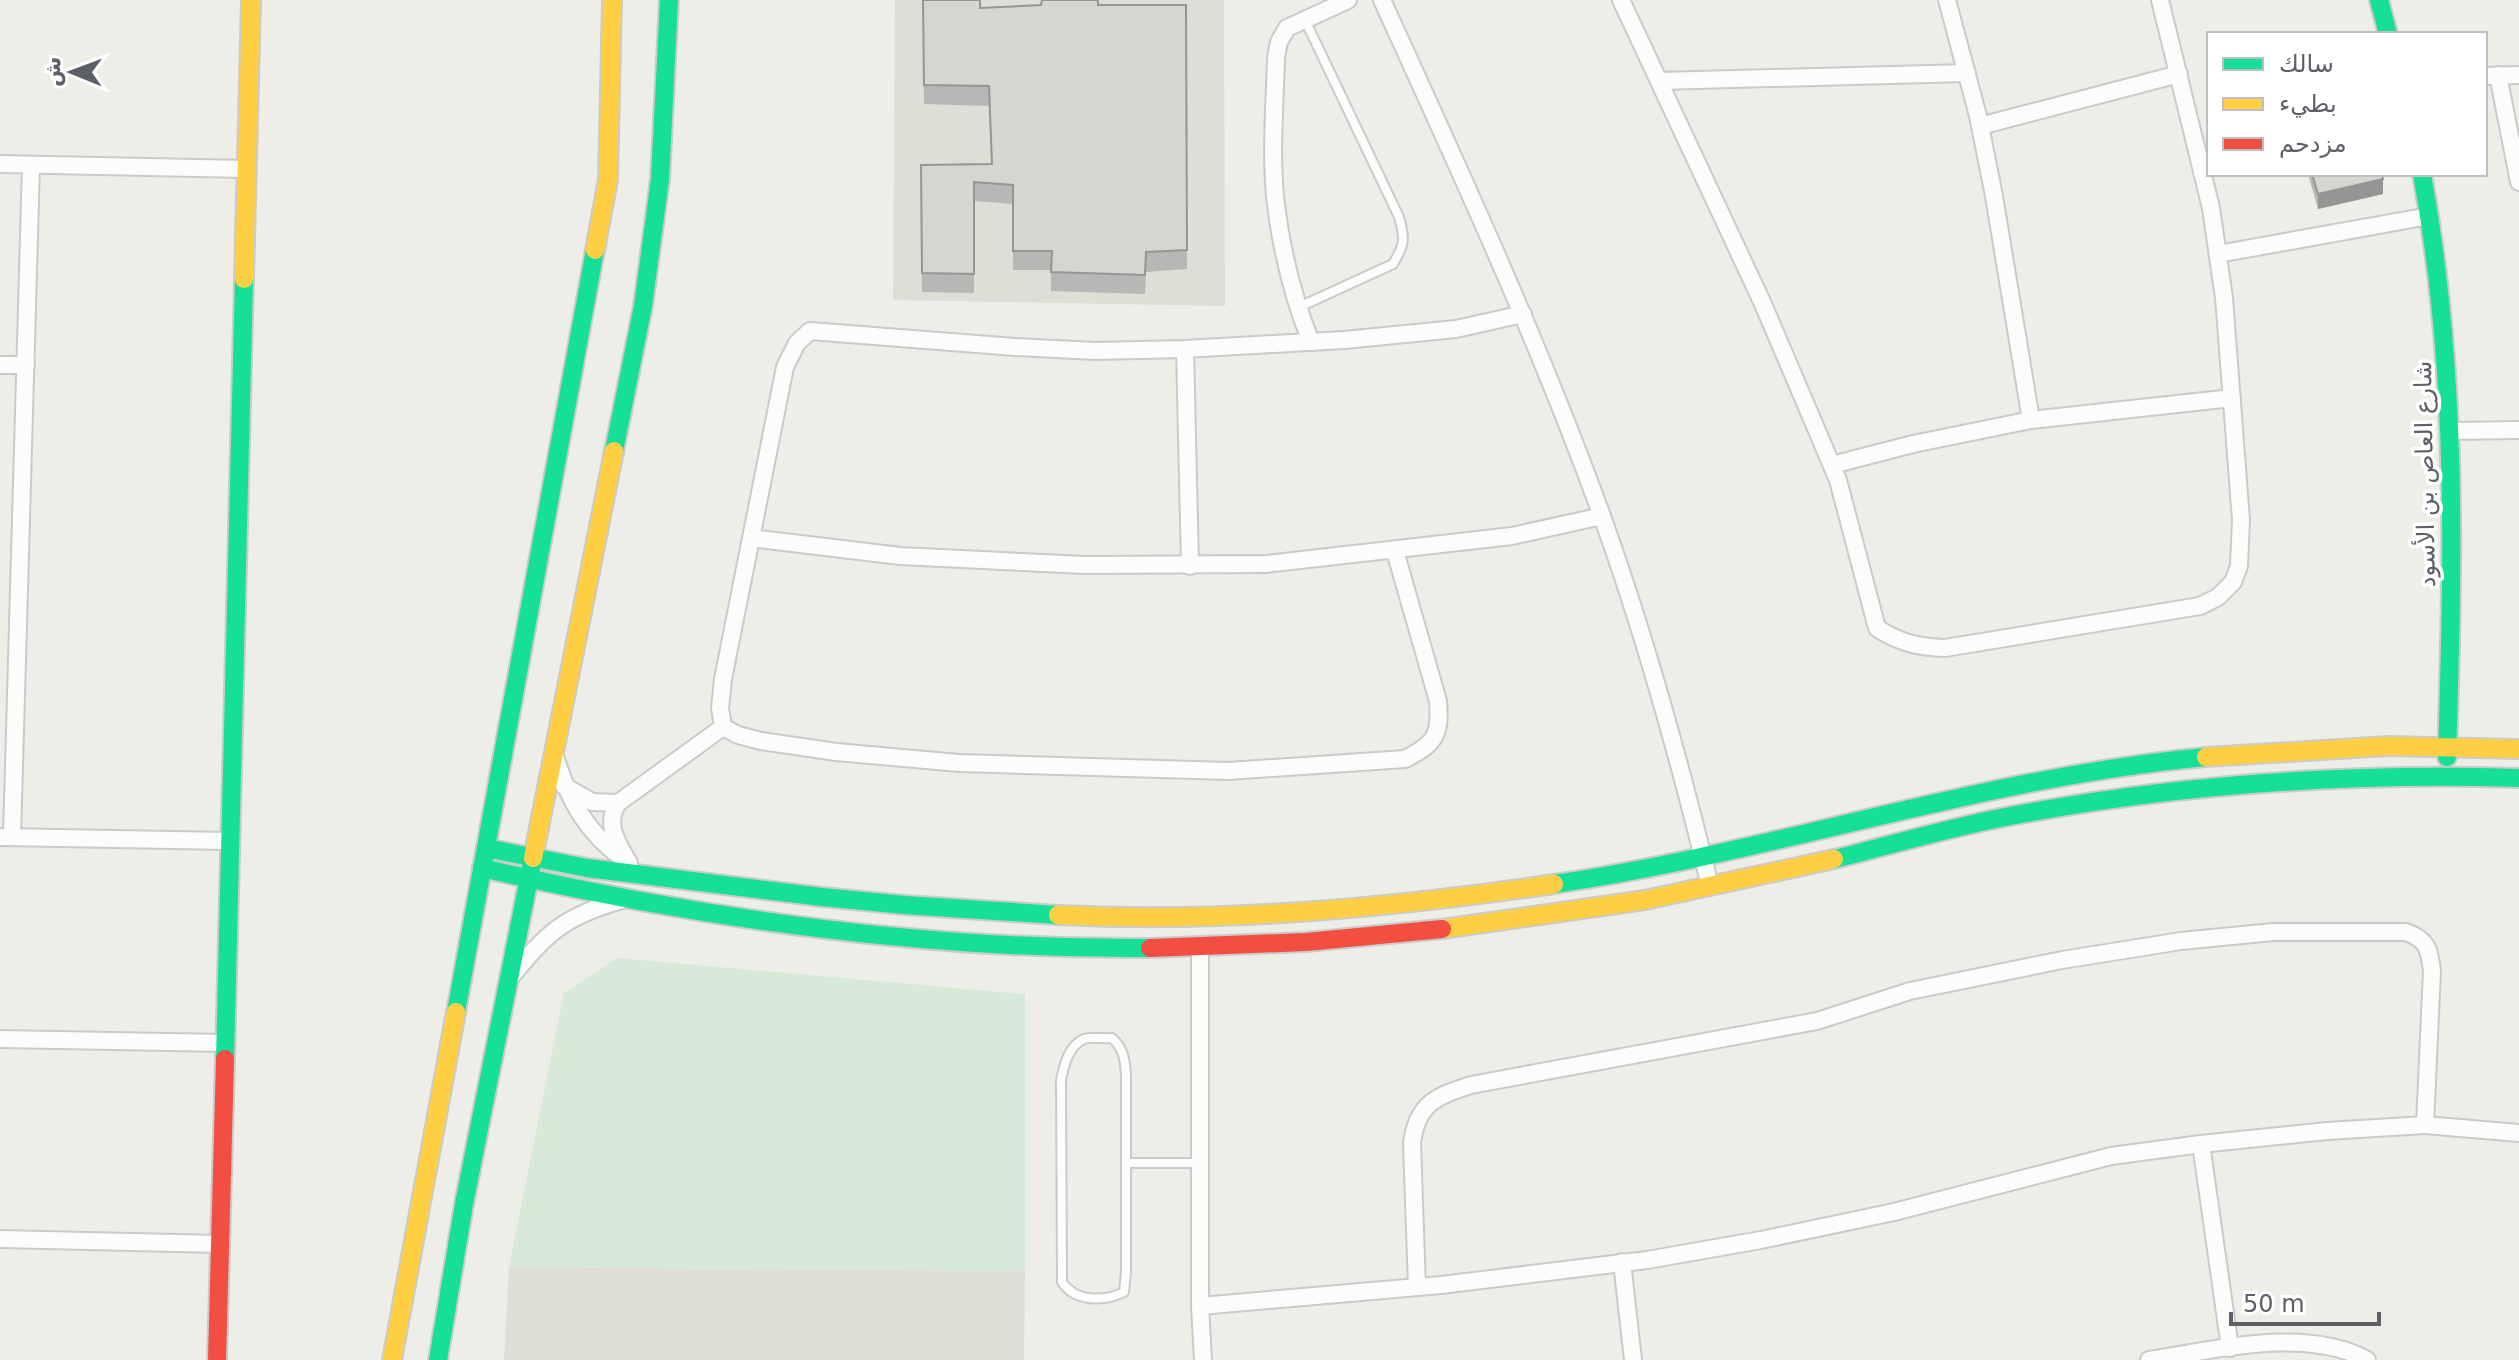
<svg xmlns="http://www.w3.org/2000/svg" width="2519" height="1360" viewBox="0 0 2519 1360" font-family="'DejaVu Sans',Cairo,sans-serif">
<rect width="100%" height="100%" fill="#eeeee9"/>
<g fill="#deded7">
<path d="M895,0H1224L1225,306L893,300Z"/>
<path d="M509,1267L1025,1271L1024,1360H504Z"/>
</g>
<path fill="#d7ead8" d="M617,958L1025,994V1271L509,1267L564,993Z"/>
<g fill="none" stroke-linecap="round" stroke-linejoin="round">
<g stroke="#cacbc9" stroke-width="12">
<g id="lane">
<path d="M1297,308L1393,264C1405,244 1405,238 1399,217L1305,20"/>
<path d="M1112,1038C1124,1049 1125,1060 1126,1076V1272L1124,1292C1104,1302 1075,1302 1062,1282L1061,1080C1064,1066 1068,1046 1084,1039C1091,1036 1104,1039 1112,1038Z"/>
<path d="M1128,1163H1199"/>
</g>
</g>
<g stroke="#cacbc9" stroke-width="20">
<g id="street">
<path d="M1382,0C1460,171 1539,342 1603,519C1646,639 1680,762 1710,886"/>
<path d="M1621,0L1763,304L1838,480L1877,628C1900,643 1918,647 1945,648L2200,606L2218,597L2233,582L2239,566L2241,520L2224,298L2211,208L2160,0"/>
<path d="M1947,0L1978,116L1994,196L2031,420"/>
<path d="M2498,75L2519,182"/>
<path d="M2485,76L2519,75"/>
<path d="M1659,81L1967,73"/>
<path d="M1980,126L2179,74"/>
<path d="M0,164L246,169"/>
<path d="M2218,254L2429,216"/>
<path d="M1311,342C1293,298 1282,252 1276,205C1270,156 1275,105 1276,57L1279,42L1287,28L1348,0"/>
<path d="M1185,349L1190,566"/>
<path d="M0,365H26"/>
<path d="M2450,431L2519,430"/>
<path d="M1832,465L1913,444L2031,420L2232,398"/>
<path d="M751,538L900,556L1084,565L1266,564L1512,536L1602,516"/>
<path d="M1395,551L1438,701C1441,735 1435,744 1405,759L1228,771L959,763L836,752L761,741L738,735L723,727L720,708L723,679L785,367L797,343L810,331L1015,347L1095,351L1185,349L1344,340L1456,329L1523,314"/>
<path d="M555,756C568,799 587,834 625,860"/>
<path d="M564,786L592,802L618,803"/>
<path d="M0,837L230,841"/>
<path d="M12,837L31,165"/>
<path d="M629,863C618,844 604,824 618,803L723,727"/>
<path d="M1200,947V1306L1203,1360"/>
<path d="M510,978C547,933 564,916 622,900"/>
<path d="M0,1039L225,1043"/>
<path d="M2201,1144L2230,1348"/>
<path d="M0,1239L220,1244"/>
<path d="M1622,1262L1633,1360"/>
<path d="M1417,1287L1412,1143C1417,1103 1437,1096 1471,1085L1817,1021L1910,991L2062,960L2181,941L2273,932H2406C2428,940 2429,949 2432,971L2425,1125"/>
<path d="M1200,1306L1441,1285L1647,1260L1761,1240L1894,1212L2111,1156L2201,1144L2327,1131L2425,1125L2519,1133"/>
<path d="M2149,1360C2215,1350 2307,1326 2367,1360"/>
</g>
</g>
<g stroke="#cbcbca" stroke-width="22">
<g id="fast">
<path d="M2379,0L2388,34"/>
<path d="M2422,174C2458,371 2453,558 2447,757"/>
<path d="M614,451L643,306L660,179L669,0"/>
<path d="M486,848L587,868L822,897L905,905L1058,915"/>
<path d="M1834,859C1891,845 1948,828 2005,817C2175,784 2346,773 2519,778"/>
<path d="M482,868C702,919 924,950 1150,948"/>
<path d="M1554,884C1774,852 1984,777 2206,757"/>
<path d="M456,1012L595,250"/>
<path d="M225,1059L244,279"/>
<path d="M438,1360L464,1204L533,858"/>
</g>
</g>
<g stroke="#cbcbca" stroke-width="22">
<g id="slow">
<path d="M595,250L608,180L612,0"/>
<path d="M244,279L251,0"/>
<path d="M2206,757L2388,746L2519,749"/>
<path d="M533,858L614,451"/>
<path d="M1058,915C1224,923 1390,908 1554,884"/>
<path d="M1442,929L1645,900L1834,859"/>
<path d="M392,1360L456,1012"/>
</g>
</g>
<g stroke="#cbcbca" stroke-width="22">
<g id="jam">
<path d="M1150,948L1306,942L1442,929"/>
<path d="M217,1360L225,1059"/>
</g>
</g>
<use href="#lane" stroke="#fcfcfc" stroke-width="8"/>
<use href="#street" stroke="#fcfcfc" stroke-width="16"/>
<use href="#fast" stroke="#16e098" stroke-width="18"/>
<use href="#slow" stroke="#ffcf43" stroke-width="18"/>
<use href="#jam" stroke="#f24e42" stroke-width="18"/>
</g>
<g fill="#b7b7b5">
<path d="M923,0L980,8L1041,5L1099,0V5H1186L1187,269L1146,272L1145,294L1051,291V270H1013V204L974,201V293L922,292L921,165L991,164L989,106L924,104Z"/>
<path d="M2308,174H2382L2383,194L2318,209Z"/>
</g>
<path fill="#959593" d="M2383,179V194L2318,209V194Z"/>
<g fill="#d5d5d2" stroke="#959593" stroke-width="2">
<path d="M923,0H980V8L1041,5L1042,0H1098V5H1186L1187,250L1146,252L1145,275L1051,272L1052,251H1013V185L974,182V274L922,273L921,165L992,164L989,86L924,85Z"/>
<path d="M2312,174H2382L2383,179L2318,194Z"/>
</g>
<g text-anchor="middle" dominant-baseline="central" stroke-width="7" stroke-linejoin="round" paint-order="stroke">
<g font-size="24" fill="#5e6067" stroke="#fff">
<text transform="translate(2425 474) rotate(-91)">شارع العاص بن الأسود</text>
</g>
</g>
<rect x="2207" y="32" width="280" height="144" fill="#ffffff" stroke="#bfbfc2" stroke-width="2"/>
<rect x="2223" y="58" width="40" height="12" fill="#16e098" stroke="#bfbfc2" stroke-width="2"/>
<text x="2279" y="72" font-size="24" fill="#5e6067">سالك</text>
<rect x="2223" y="98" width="40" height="12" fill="#ffcf43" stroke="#bfbfc2" stroke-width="2"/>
<text x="2279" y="112" font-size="24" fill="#5e6067">بطيء</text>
<rect x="2223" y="138" width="40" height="12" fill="#f24e42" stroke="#bfbfc2" stroke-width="2"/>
<text x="2279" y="152" font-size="24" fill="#5e6067">مزدحم</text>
<g transform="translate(72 72) rotate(271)" stroke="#ffffff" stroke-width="6" paint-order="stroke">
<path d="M0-6L14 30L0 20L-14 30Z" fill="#5e6067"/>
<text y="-12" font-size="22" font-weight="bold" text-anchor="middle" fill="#5e6067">ش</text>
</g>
<path d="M2231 1312v12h148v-12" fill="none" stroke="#5e6067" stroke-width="4"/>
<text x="2243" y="1312" font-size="24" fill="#5e6067" stroke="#ffffff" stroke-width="6" paint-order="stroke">50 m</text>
</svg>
